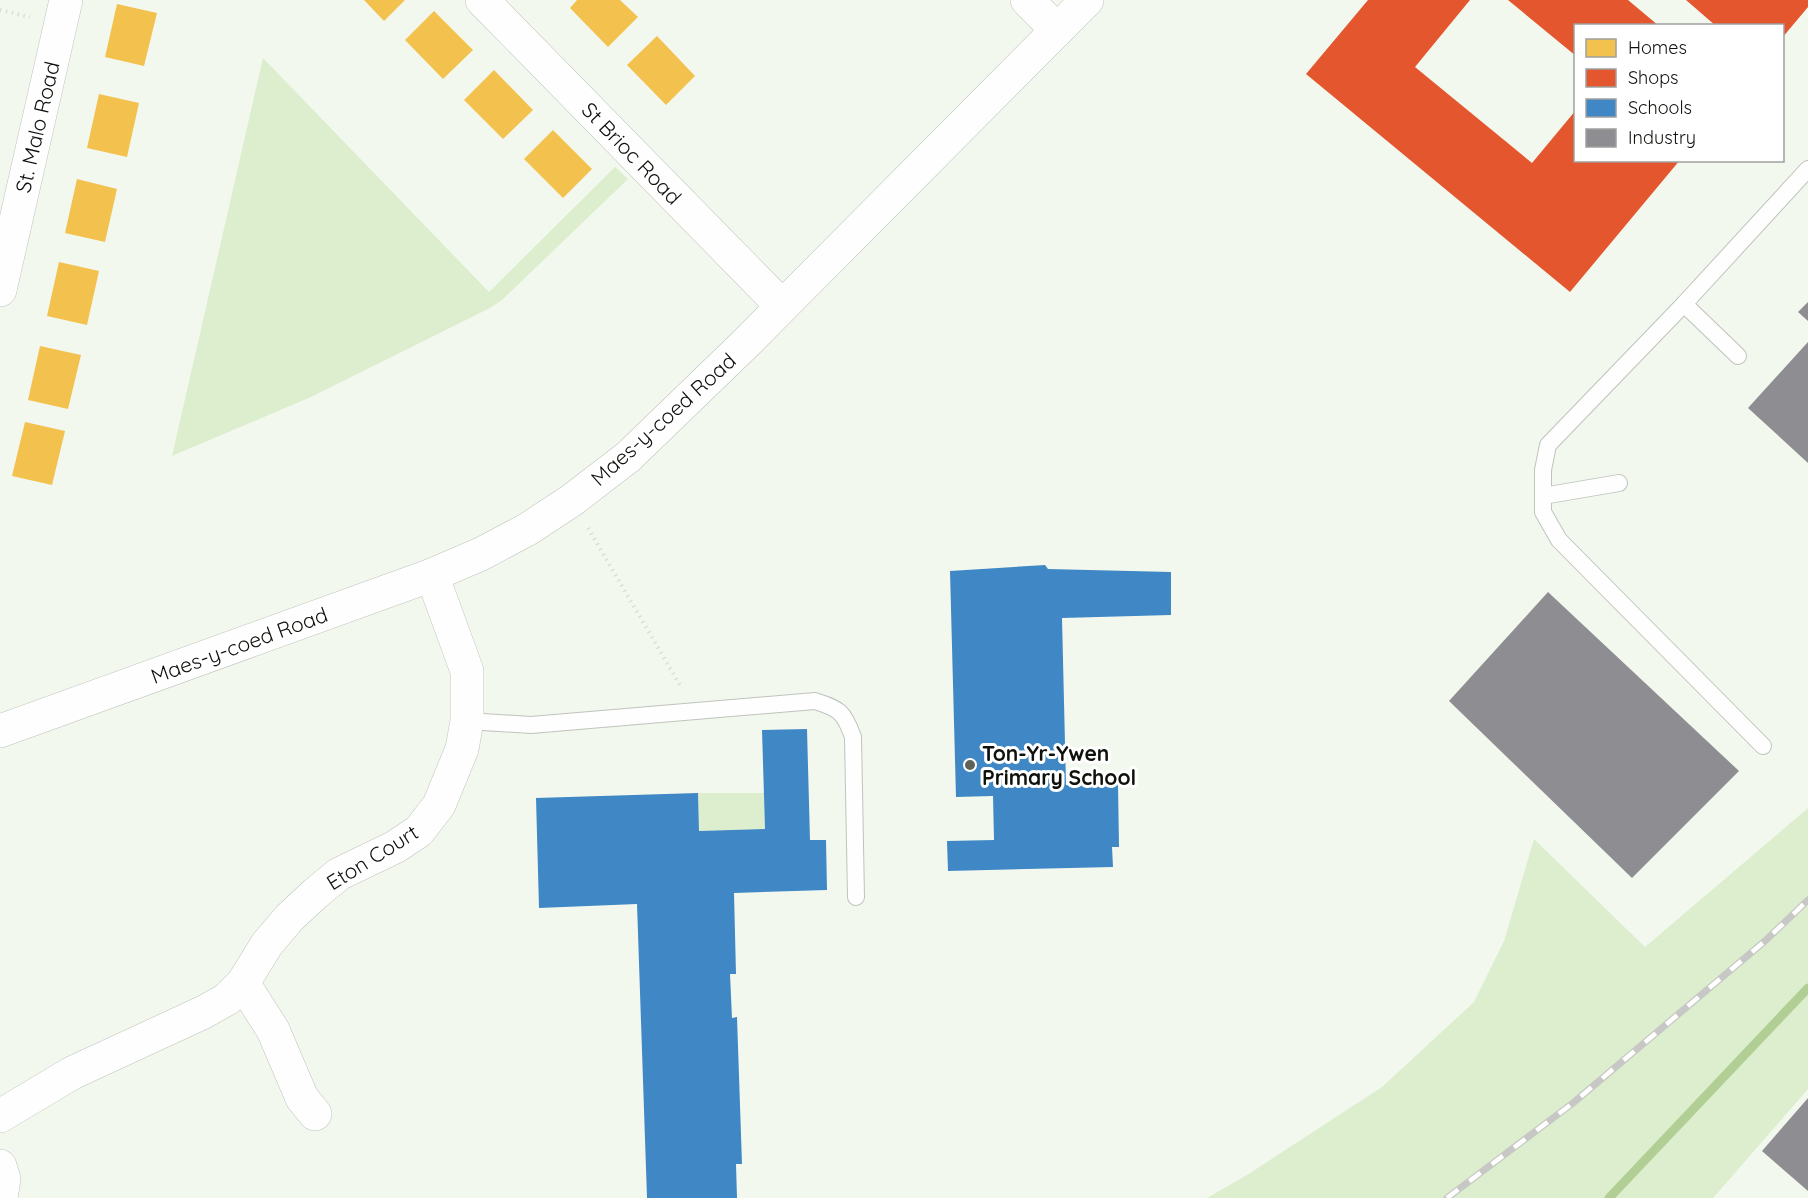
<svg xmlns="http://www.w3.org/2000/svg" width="1808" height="1198" viewBox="0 0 1808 1198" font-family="Quicksand,sans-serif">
<rect width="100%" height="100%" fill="#f3f8ef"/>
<g fill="#dceecd">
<path d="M263,58L489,292L615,167L628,179L502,300L490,308L311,397L172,456Z"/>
<path d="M698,793H764L765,829L699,831Z"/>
<path d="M1808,808V1089L1713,1198H1207L1247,1175L1382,1087L1474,1002L1504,941L1534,839L1645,947Z"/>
</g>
<g fill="#f2c14e">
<path d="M364,0H405L384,21Z"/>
<path d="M577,0H620L638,17L608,47L570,8Z"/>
<path d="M117,4L157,13L144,66L105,57Z"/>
<path d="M434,11L473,50L443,79L405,40Z"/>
<path d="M657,36L695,76L666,105L627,65Z"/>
<path d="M494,70L533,110L503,139L464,100Z"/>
<path d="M99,94L139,103L127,157L87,148Z"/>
<path d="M553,130L592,169L563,198L524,159Z"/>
<path d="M77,179L117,189L105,242L65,233Z"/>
<path d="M59,262L99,271L87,325L47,316Z"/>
<path d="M40,346L81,355L68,409L28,400Z"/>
<path d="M25,422L65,431L52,485L12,476Z"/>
</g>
<g fill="#e4572e">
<path d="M1368,0H1470L1415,67L1532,163L1576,110V160H1680L1570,292L1306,74Z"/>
<path d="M1508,0H1628L1659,26H1576V56Z"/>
<path d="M1686,0H1808V7L1782,38V26H1716Z"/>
</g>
<g fill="#3f88c5">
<path d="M1045,565L1048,569L1171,572V615L1062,618L1066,785L1118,783L1119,847H1112L1113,867L948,871L947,841L994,840L993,796L956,797L950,571Z"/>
<path d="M807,729L810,840H826L827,890L734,893L736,974H730L732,1018L737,1017L742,1164H736L737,1198H647L637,904L539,908L536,798L698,793L699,831L765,829L762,730Z"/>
</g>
<g fill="#8d8d92">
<path d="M1808,302V321L1798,312Z"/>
<path d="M1808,342V463L1748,408Z"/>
<path d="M1548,592L1739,771L1632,878L1449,701Z"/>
<path d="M1808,1098V1191L1762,1151Z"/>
</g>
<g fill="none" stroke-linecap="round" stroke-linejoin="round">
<path stroke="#b1cf94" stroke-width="9" d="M1609,1198L1808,988"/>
<g stroke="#bfc3bc" stroke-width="18">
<g id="service">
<path d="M1684,304L1738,356"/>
<path d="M1543,496L1619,483"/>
<path d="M467,721L531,725L815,701C840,709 844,712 853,737L856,897"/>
<path d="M1763,746L1559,540L1543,512V470L1548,445L1684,304L1808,169"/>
</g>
</g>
<g stroke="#bfc3bc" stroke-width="34">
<g id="minor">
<path d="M482,0L782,306"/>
<path d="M1027,0L1057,30"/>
<path d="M0,290L66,0"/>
<path d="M243,983L273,1030L302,1098L315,1114"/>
<path d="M0,1116L72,1073L204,1012L227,999L243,983L267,944L290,917L316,893L339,874L395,847L419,831L439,805L462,749L467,721V671L432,575"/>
<path d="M0,1166L4,1179L1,1198"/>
</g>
</g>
<g stroke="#bfc3bc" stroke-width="34">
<path id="tertiary" d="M0,731L432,575L481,554L528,529L572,500L628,457L744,345L1087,0"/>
</g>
<g stroke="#dbdddb" stroke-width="4" stroke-dasharray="1.5 4.5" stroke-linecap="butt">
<path d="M0,10L30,17"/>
<path d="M588,528L681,687"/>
</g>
<use href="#service" stroke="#fdfefd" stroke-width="16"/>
<use href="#minor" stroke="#fdfefd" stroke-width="33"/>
<use href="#tertiary" stroke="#fdfefd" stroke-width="33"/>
<g stroke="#c7c8c5" stroke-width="7">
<path id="rail" d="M1447,1198L1573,1103L1765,941L1808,900"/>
</g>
<use href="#rail" stroke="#fff" stroke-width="4.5" stroke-dasharray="14" stroke-linecap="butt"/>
</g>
<circle fill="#5e625b" stroke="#fff" stroke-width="2" cx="970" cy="765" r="6"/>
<g text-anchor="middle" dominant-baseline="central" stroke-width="6" stroke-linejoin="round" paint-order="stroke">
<g font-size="21" fill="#0e110c" stroke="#fff">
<text transform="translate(37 127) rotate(-77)">St. Malo Road</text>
<text transform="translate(632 153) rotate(46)">St Brioc Road</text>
<text transform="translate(663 419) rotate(-42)">Maes-y-coed Road</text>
<text transform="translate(239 645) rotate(-20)">Maes-y-coed Road</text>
<text transform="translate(372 857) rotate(-32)">Eton Court</text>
</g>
<g font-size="21" font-weight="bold" fill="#0e110c" stroke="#fff" text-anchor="start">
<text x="982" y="753">Ton-Yr-Ywen<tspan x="982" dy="24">Primary School</tspan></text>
</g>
</g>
<rect x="1574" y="24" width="210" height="138" fill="#ffffff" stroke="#9fa09e" stroke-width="1.5"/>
<rect x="1586" y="39" width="30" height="18" fill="#f2c14e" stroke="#9fa09e" stroke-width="1.5"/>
<text x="1628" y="54" font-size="18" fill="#0e110c">Homes</text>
<rect x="1586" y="69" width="30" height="18" fill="#e4572e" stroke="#9fa09e" stroke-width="1.5"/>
<text x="1628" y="84" font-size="18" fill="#0e110c">Shops</text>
<rect x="1586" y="99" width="30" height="18" fill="#3f88c5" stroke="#9fa09e" stroke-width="1.5"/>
<text x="1628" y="114" font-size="18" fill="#0e110c">Schools</text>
<rect x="1586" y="129" width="30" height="18" fill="#8d8d92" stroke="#9fa09e" stroke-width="1.5"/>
<text x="1628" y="144" font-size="18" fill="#0e110c">Industry</text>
</svg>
